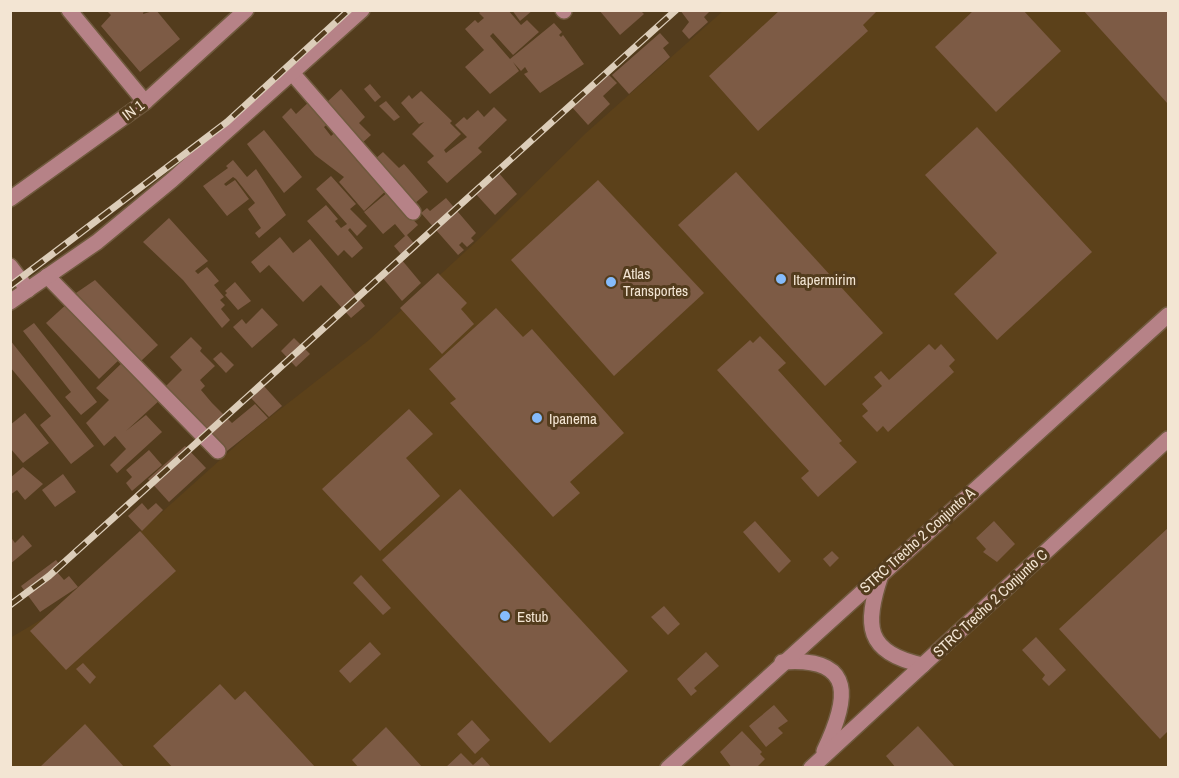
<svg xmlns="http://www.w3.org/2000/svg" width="1179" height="778" viewBox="0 0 1179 778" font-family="'Archivo Narrow',sans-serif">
<rect width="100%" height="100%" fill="#533c1d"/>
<path fill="#5c411a" d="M723,11H1168V767H11L10,638L44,618L250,433L369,340L479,239L586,133Z"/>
<g fill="#7d5b45">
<path d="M106,10H144L143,14L156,10L180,39L140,72L101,26L111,15Z"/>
<path d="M482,10H508L521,25L527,20L539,32L513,55L493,33L490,36L510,59L554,23L562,32L559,35L561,37L563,35L584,64L540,93L524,74L528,72L525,67L521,71L513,62L519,71L490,94L465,67L484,50L465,29L475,20L478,23L484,18L479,13Z"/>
<path d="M512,10H533L520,21Z"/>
<path d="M599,10H640L644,14L620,35Z"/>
<path d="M680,10H711L704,17L708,22L689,39L682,31L689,22Z"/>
<path d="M780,10L876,12L863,25L868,31L758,131L709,76Z"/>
<path d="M974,10H1023L1061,51L996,112L935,47Z"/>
<path d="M1083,10H1168V104Z"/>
<path d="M660,33L669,43L663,48L670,57L629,94L612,75Z"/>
<path d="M608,74L617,83L603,96L610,104L588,125L571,106Z"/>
<path d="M370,84L381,97L375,102L364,89Z"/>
<path d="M341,89L365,117L359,123L371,135L361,144L326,103Z"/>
<path d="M421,91L452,121L450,123L461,134L444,150L446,153L467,137L455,125L464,117L467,120L478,110L484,117L494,107L507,120L478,148L482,152L447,183L427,162L434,156L412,134L424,122L419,124L401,103L409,95L412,99Z"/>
<path d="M311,100L330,122L324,127L331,136L338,130L352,145L347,149L358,158L356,160L366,171L371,167L389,188L364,211L339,182L344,177L315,155L282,117L291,108L296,114Z"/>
<path d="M386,101L400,117L394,121L379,106Z"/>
<path d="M977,127L1092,252L997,340L954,294L997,253L925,175Z"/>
<path d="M264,130L302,177L284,193L247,144Z"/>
<path d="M383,152L399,168L404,164L428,192L414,204L375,159Z"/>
<path d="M233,160L247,177L256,169L286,215L259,238L255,233L261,228L248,209L255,203L236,179L233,177L224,184L226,186L235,180L249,199L227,216L203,186L228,168L226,166Z"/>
<path d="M498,172L517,194L495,215L475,193Z"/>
<path d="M736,172L883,333L825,386L678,225Z"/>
<path d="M331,176L356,204L350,209L367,226L357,236L350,228L348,230L363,248L352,258L344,250L338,256L307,221L326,205L338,219L335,221L341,228L347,224L316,189Z"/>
<path d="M598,180L704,293L614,376L511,260Z"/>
<path d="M388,192L418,225L407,235L418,248L405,259L394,246L405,236L395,224L383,234L364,212Z"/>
<path d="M446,198L476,233L471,238L474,241L467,247L462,242L459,245L464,250L458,255L421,213L427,208L430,211Z"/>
<path d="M169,218L208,261L195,271L198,274L207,267L219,281L214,285L224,297L220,300L225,305L221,309L230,320L222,328L183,280L143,242Z"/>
<path d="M280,237L293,253L310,239L365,306L351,318L321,285L303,302L269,265L260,273L251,262Z"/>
<path d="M401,259L421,283L402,301L382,277Z"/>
<path d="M438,273L467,303L461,309L474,324L442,354L400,308Z"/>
<path d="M95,280L158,345L141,361L76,293Z"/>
<path d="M235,282L251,301L238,310L225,295L227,293L225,291Z"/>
<path d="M69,302L121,358L99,379L46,323Z"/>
<path d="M262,308L278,325L252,348L233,327L242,319L246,324Z"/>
<path d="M496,308L523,337L532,329L624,433L570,482L580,493L553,517L450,403L456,399L429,369Z"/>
<path d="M34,323L97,402L81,415L65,397L71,392L23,331Z"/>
<path d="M760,336L786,363L778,370L842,441L839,443L857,462L818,497L801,478L809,471L717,370L750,340L753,343Z"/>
<path d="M191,337L202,348L200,351L215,366L200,380L205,386L201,390L212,403L232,423L255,404L268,418L227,451L165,387L182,370L170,357Z"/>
<path d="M294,338L310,354L296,367L281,351Z"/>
<path d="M10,340L94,446L71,464L40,425L51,416L10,367Z"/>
<path d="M929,344L935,350L941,344L955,360L949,366L954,372L888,432L883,426L877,432L862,416L868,411L862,404L882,386L874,377L881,371L889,380Z"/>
<path d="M221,352L234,365L226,373L213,359Z"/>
<path d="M125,360L161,399L126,431L146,415L162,432L117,473L110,465L126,449L115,436L104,446L86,423L109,400L96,388Z"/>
<path d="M263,385L282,406L269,417L250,397Z"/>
<path d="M409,409L433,434L406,458L440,496L380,551L322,489Z"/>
<path d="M25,413L49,443L23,463L10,448V425Z"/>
<path d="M185,446L206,468L169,502L148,479Z"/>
<path d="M149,450L162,465L132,491L126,483L132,477L126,470Z"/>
<path d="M23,467L43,484L25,500L17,490L10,495V478Z"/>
<path d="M63,474L76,492L55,507L42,490Z"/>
<path d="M460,489L628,671L550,743L382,560Z"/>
<path d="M142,503L148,510L156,503L163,510L142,531L128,516Z"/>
<path d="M755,521L791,561L779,573L743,532Z"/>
<path d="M994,521L1015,544L997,562L983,552L986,549L976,538Z"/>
<path d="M1168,528V731L1160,739L1059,629Z"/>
<path d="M140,531L176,571L66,670L30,631Z"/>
<path d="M23,535L32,546L10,564V536L15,543Z"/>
<path d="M832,551L839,558L830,567L823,559Z"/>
<path d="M56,560L62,568L57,572L64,580L69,576L78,587L40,612L21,586Z"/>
<path d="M361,575L391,608L383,615L353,583Z"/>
<path d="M664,606L680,624L668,635L651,617Z"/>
<path d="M1036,637L1066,670L1049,686L1042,679L1045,675L1022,650Z"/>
<path d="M370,642L381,654L350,683L339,671Z"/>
<path d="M706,652L719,666L694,688L697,691L691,696L677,679Z"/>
<path d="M83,663L96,677L90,684L76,669Z"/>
<path d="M220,684L235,700L245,691L316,768H173L153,746Z"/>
<path d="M774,705L788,721L778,728L783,733L766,747L749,726Z"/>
<path d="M472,720L490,740L475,754L457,734Z"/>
<path d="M85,724L125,768H39Z"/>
<path d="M918,726L956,768H896L886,756Z"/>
<path d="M386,727L423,768H359L352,760Z"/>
<path d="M742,731L762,752L760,754L765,759L756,768H732L720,752Z"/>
<path d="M461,753L473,765L482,757L492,768H445Z"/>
</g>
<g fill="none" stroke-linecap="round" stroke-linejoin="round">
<g stroke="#705a3e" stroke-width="18">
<g id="minor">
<path d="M69,10L145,102"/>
<path d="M563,10L564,11"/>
<path d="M293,74L413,212"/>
<path d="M10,199L145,102L246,10"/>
<path d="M10,266L28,290"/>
<path d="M47,276L218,451"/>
<path d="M10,302L97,242L172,180L362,10"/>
<path d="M881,575C864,625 865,653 923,665"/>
<path d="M782,662C858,656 848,701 824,751"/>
<path d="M668,768L1168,315"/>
<path d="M811,768L1168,439"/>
</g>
</g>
<use href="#minor" stroke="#b68287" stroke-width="15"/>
<g stroke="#dccdb9" stroke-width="7">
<g id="rail">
<path d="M10,286L227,122L349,10"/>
<path d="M10,605L49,576L676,10"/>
</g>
</g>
<use href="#rail" stroke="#533c1d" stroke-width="4.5" stroke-dasharray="14" stroke-linecap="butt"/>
</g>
<g fill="#85bbfb" stroke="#533c1d" stroke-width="2">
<circle cx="781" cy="279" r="6"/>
<circle cx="611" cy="282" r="6"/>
<circle cx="537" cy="418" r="6"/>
<circle cx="505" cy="616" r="6"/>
</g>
<g text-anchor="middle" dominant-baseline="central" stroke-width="6" stroke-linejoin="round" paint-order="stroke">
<g font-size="15" fill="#f3e5d3" stroke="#533c1d">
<text transform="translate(133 110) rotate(-37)">IN 1</text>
<text transform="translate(917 540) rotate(-42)">STRC Trecho 2 Conjunto A</text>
<text transform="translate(990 603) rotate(-43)">STRC Trecho 2 Conjunto C</text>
</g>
<g font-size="15" fill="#f3e5d3" stroke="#533c1d" text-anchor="start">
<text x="623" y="273">Atlas<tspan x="623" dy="17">Transportes</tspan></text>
<text x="793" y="279">Itapermirim</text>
<text x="549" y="418">Ipanema</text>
<text x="517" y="616">Estub</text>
</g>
</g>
<rect width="1179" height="778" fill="none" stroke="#f3e5d3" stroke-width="24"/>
</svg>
